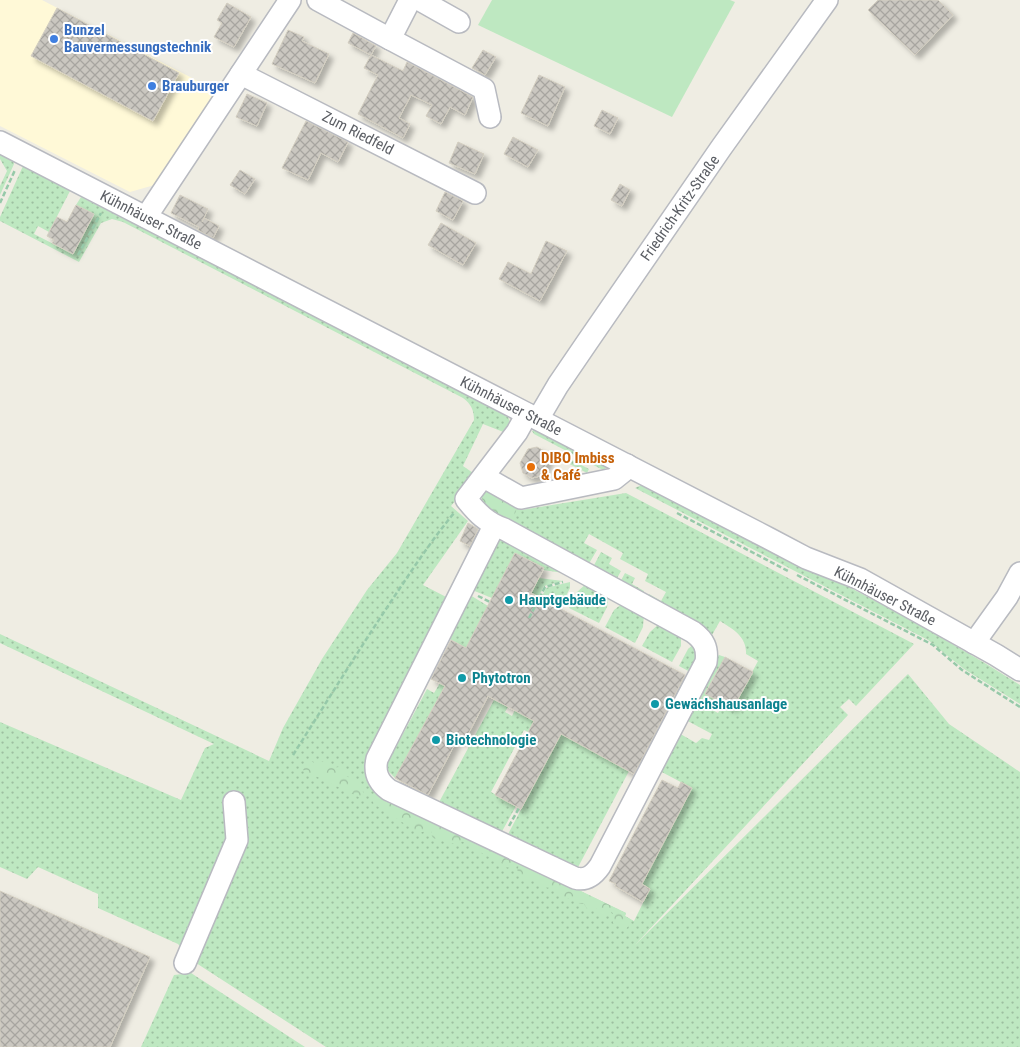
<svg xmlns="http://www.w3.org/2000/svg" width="1020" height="1047" viewBox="0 0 1020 1047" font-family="'Roboto Condensed',sans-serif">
<defs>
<pattern id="grass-dots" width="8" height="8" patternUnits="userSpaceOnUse" patternTransform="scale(1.25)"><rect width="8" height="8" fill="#bee8c1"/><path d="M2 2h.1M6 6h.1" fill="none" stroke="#9dbfa0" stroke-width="1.8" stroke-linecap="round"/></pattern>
<pattern id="forest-crowns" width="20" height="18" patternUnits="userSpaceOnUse" patternTransform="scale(1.25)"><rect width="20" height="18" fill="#bee8c1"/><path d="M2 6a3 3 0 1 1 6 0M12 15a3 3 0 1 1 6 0" fill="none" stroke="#9dbfa0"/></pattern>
<pattern id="building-cross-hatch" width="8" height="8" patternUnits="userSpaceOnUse" patternTransform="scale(1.25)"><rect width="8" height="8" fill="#cac7c0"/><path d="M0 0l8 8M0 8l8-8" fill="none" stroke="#a7a5a0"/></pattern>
<filter id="shadow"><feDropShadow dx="4.5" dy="4.5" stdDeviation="2.5" flood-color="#0004"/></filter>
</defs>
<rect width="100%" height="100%" fill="#efede3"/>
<path fill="#fff9d7" d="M0,0H42L217,91L158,184L130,192L0,126Z"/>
<g fill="url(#grass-dots)">
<path d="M0,151L13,160L14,164L0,195V186L7,171L0,159Z"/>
<path d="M23,166L70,191L49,232L38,226L34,234L73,254L94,215L76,205L81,197L505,414C512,420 510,425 506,433L483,424L463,466L476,475L451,506L468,521L423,585L450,599L370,757L394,801L626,913L625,916L634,921L650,889L642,884L692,788L658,770L677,732L696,743L702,738L709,740L712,734L684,719L694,700L718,713L724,703L733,708L758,661L746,654C747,637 733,629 720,621L712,635L646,599L649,594L661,601L666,592L645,581L648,574L620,559L623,553L589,534L584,543L597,550L587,567L486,511L494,495L521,510L626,493L914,644L856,706L849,699L840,707L848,715L635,945L908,674L949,724L1020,772V1047H326L193,961L178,944L98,908V894L38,867L27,879L0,867V722L181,800L205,748L214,744L0,643V634L269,761L283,728L322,659L367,590L397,553L474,420C474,410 471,404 463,398L123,222L112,219L101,223L79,262L0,221V217Z"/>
<path d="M536,429L604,463L606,468L603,470L534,434L532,431Z"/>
<path d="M558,453L589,469L587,473L556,457Z"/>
<path d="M646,483C772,548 900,609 1020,685V704L964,669L928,640L635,488Z"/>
<path d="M497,537L564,573L543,570L544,568L515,553L492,598L472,590Z"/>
<path d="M601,552L612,558L609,564L621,571L615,582L592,569Z"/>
<path d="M625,573L635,578L632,584L644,591L642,597L619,584Z"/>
<path d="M539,578L563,581L544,586L528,617L521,613Z"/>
<path d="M570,582V588L562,604L547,596L509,669L546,588Z"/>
<path d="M587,583L609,595L607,607L599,623L569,608L577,592Z"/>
<path d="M470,595L488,606L475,630L501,667L446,637Z"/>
<path d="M623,603L644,614L643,627L635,643L605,627L614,610Z"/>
<path d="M660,623L681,634V646L672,662L642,646L650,632Z"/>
<path d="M695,643L699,650L692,673L679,666L688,649Z"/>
<path d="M719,655L725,657L705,693L717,700L713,706L695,697L716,658Z"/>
<path d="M440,683L445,686L395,778L387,770L388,762L427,689L434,693Z"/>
<path d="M494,700L508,707L505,712L512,716L515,710L534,721L528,732L524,730L491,792L516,806L500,835L437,806Z"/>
<path d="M561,734L629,771L576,871L506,838Z"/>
<path d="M191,973L305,1047H141L174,975Z"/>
</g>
<g fill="url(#forest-crowns)">
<path d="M483,489L517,508L512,522L504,521L505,516L502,515L498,517L484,510L481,493Z"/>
<path d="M311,761L316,764L322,761L330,762L332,768L339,767L344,771L346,776C354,779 359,786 364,793L363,799L303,770L306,764Z"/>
<path d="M380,793L626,913L625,916L630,919L631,923L626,929L613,923L614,915L611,911L605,916L601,915L596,908L588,910L584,904L575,903L573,899L569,898L566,900L563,898L561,893L553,890L551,888L543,887L534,878L527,881L521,878V874L517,870L519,866L516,864L512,868L505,867L500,860C491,859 480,853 474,847L466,845L465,842L458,841L457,843L446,844L443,841L433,838L431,834L432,829L419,833L374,804L372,800L374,796Z"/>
</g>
<path fill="#bee8c1" d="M492,0H730L735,2L672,117L478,25Z"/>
<g fill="url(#building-cross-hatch)" stroke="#d4cfc1" filter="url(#shadow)">
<path d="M878,0H938L953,15L915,55L868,10Z"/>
<path d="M227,3L251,17L234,47L214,37L222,23L217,20Z"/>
<path d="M57,8L179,73L153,121L31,56Z"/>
<path d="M288,30L304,37L302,41L329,54L315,83L272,64Z"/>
<path d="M353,33L376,46L371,55L348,43Z"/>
<path d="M483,50L496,57L485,75L472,68Z"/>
<path d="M371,55L403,71L407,62L473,97L465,115L450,107L441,124L426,116L432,105L411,95L399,118L410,124L403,138L358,114L378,75L364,68Z"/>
<path d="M539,75L565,87L548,126L521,113Z"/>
<path d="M247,94L267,103L257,126L236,117Z"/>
<path d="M602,110L618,118L610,134L594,126Z"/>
<path d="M306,121L348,142L338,162L321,153L308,180L282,168Z"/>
<path d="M513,137L538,150L528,167L504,154Z"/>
<path d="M458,142L484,154L475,174L449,163Z"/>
<path d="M240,170L255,179L245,194L230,185Z"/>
<path d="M620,184L630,190L622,206L611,200Z"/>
<path d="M445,192L463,201L453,220L436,211Z"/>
<path d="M180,195L208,209L202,222L204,218L219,226L213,238L198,230L199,227L171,213Z"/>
<path d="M76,205L94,214L73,254L52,243L54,240L47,236L57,217L67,222Z"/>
<path d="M441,223L476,243L463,265L428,245Z"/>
<path d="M546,241L567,251L540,301L499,279L508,262L531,274Z"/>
<path d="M537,447L548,453V461L540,476L532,478L523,473L520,463L528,449Z"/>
<path d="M468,523L478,529L470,546L460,541Z"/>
<path d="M515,553L544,568L531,593L685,675L634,774L561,734L521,809L495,795L534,721L488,696L464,742L458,738L428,795L395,778L445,686L431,679L451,640L466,648Z"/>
<path d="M725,657L753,672L733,708L705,694Z"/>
<path d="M662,780L678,788L681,782L692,788L642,884L650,889L643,902L615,886L616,884L609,881Z"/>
<path d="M0,891L150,957L110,1047H0Z"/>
</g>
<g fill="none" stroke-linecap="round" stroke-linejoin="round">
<g stroke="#b8bac0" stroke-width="24">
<g id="minor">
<path d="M318,0L390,39L410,0"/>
<path d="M420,0L459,22"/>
<path d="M390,39L484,89L490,117"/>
<path d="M241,74L475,193"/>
<path d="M0,142L768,538L806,558L860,579L996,655L1020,670"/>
<path d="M146,217L290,0"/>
<path d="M538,419L558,385L588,341L721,148L827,0"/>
<path d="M484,477L521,498L614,479L624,471L627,465"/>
<path d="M494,526L377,759C374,772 378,782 389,790L575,878C586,881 593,876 600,866L706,662C708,648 704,640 693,632L504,529C487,523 477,513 466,499L517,432L527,414"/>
<path d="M974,643L1007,597L1020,573"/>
<path d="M185,963L237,840L234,802"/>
</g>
</g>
<g stroke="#96c9a9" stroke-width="2.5" stroke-dasharray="5 2.5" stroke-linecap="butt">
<path d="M0,203L15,170"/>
<path d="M78,255L101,213"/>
<path d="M677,513L790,572"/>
<path d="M797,575L933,645L962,670L1020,707"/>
<path d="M478,596L490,602"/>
<path d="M529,618L545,587L563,582"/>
<path d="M293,755C326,703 358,651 392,600C412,570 431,541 454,513"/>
<path d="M509,826L519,808"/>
</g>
<use href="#minor" stroke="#fff" stroke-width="21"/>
</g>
<g fill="#3f7fe0" stroke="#fff" stroke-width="2">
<circle cx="54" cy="39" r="5"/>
<circle cx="152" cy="86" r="5"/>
</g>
<circle fill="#e8710a" stroke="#fff" stroke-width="2" cx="531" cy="467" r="5"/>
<g fill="#0f9aa8" stroke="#fff" stroke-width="2">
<circle cx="509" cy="600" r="5"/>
<circle cx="462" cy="678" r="5"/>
<circle cx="655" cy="704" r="5"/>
<circle cx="436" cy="740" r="5"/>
</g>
<g text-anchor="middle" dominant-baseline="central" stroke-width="4" stroke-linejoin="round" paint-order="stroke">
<g font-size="15" font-weight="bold" fill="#366cbe" stroke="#fff" text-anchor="start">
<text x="64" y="30">Bunzel<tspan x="64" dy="17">Bauvermessungstechnik</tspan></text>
<text x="162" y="86">Brauburger</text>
</g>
<g font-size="15" fill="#5b5e64" stroke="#fff">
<text transform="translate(358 133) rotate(27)">Zum Riedfeld</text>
<text transform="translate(680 208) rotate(-55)">Friedrich-Kritz-Straße</text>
<text transform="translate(151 220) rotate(27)">Kühnhäuser Straße</text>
<text transform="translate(511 406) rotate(27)">Kühnhäuser Straße</text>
<text transform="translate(885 596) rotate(27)">Kühnhäuser Straße</text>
</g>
<g font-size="15" font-weight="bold" fill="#c56008" stroke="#fff" text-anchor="start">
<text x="541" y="458">DIBO Imbiss<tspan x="541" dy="17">&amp; Café</tspan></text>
</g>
<g font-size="15" font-weight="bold" fill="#0d838f" stroke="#fff" text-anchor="start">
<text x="519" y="600">Hauptgebäude</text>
<text x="472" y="678">Phytotron</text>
<text x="665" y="704">Gewächshausanlage</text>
<text x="446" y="740">Biotechnologie</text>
</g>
</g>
</svg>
